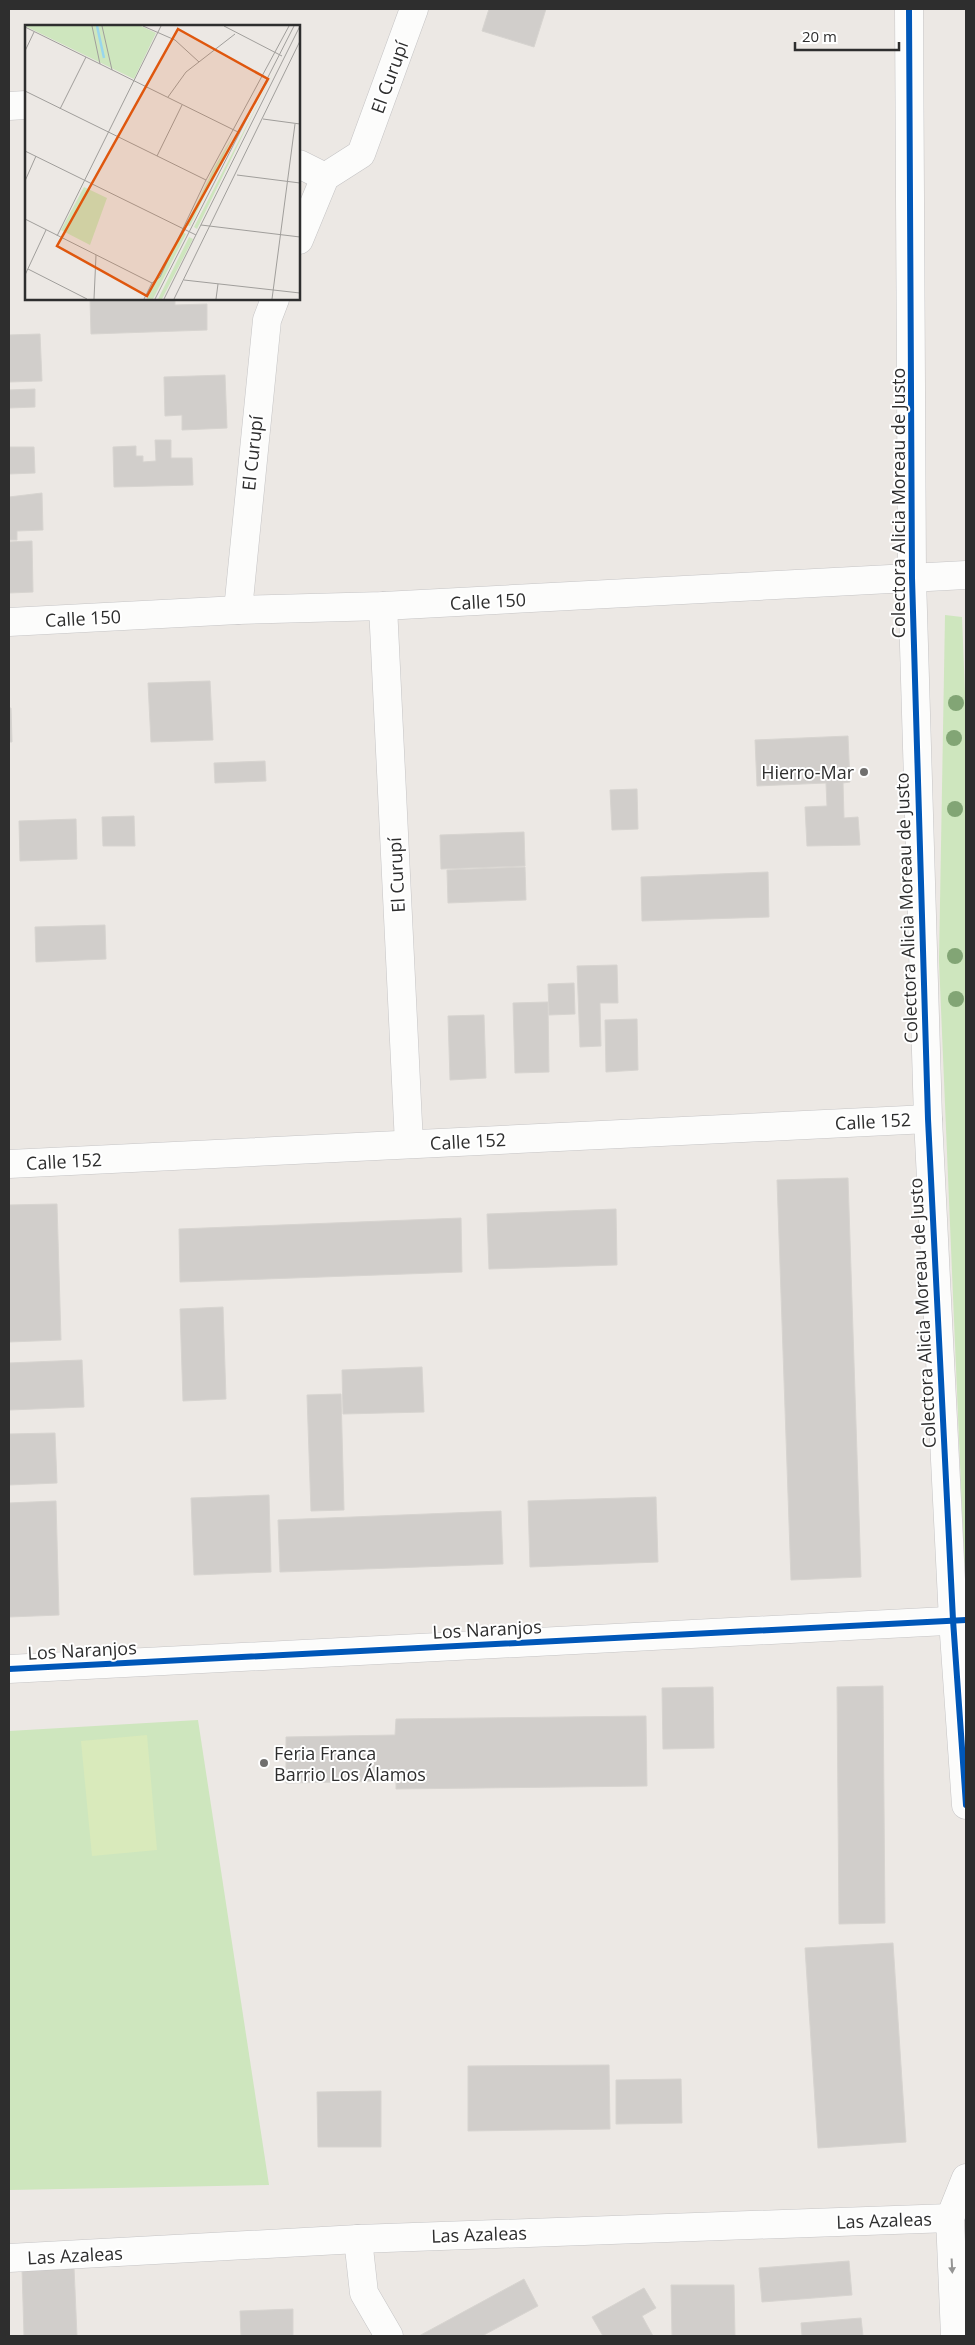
<svg xmlns="http://www.w3.org/2000/svg" width="975" height="2345" viewBox="0 0 975 2345" font-family="'Open Sans',sans-serif">
<rect width="100%" height="100%" fill="#ece8e4"/>
<g fill="#cee6be">
<path d="M945,615L962,617L966,718L965,1583L939,961Z"/>
<path d="M198,1720L269,2185L9,2190V1731Z"/>
</g>
<path fill="#d9eabb" d="M147,1735L157,1850L92,1856L81,1741Z"/>
<g fill="#d1cecb" stroke="#d7d4d0">
<path d="M489,9H546L534,47L482,31Z"/>
<path d="M90,299H175V305L207,304V330L91,334Z"/>
<path d="M40,334L42,381L9,382V335Z"/>
<path d="M225,375L227,428L182,430V415L165,416L164,377Z"/>
<path d="M35,389V407L9,408V390Z"/>
<path d="M155,440H171V458H192L193,485L114,487L113,447L136,446V456H143V462L156,461Z"/>
<path d="M9,447H34L35,473L9,474Z"/>
<path d="M42,493L43,530L17,531V540H9V497Z"/>
<path d="M32,541L33,592L9,593V542Z"/>
<path d="M210,681L213,740L151,742L148,683Z"/>
<path d="M9,708H11L12,742H9Z"/>
<path d="M848,736L850,782L843,783L844,818L858,817L860,845L807,846L805,807L827,806L826,783L757,786L755,740Z"/>
<path d="M265,761L266,781L215,783L214,763Z"/>
<path d="M637,789L638,829L612,830L610,790Z"/>
<path d="M134,816L135,846H103L102,817Z"/>
<path d="M76,819L77,859L20,861L19,821Z"/>
<path d="M524,832L525,866L441,869L440,835Z"/>
<path d="M525,867L526,900L448,903L447,870Z"/>
<path d="M768,872L769,917L642,921L641,877Z"/>
<path d="M105,925L106,959L36,962L35,927Z"/>
<path d="M617,965L618,1003H600L601,1046L580,1047L577,966Z"/>
<path d="M574,983L575,1014L549,1015L548,984Z"/>
<path d="M548,1002L549,1072L515,1073L513,1003Z"/>
<path d="M484,1015L486,1078L450,1080L448,1016Z"/>
<path d="M637,1019L638,1070L606,1072L605,1020Z"/>
<path d="M848,1178L861,1577L791,1580L777,1180Z"/>
<path d="M57,1204L61,1340L9,1342V1205Z"/>
<path d="M616,1209L617,1265L489,1269L487,1214Z"/>
<path d="M461,1218L462,1272L180,1282L179,1229Z"/>
<path d="M223,1307L226,1399L183,1401L180,1309Z"/>
<path d="M82,1360L84,1407L9,1410V1363Z"/>
<path d="M422,1367L424,1412L343,1414L342,1370Z"/>
<path d="M341,1394L344,1510L311,1511L307,1395Z"/>
<path d="M55,1433L57,1483L9,1485V1434Z"/>
<path d="M269,1495L271,1572L194,1575L191,1498Z"/>
<path d="M656,1497L658,1562L530,1567L528,1501Z"/>
<path d="M56,1501L59,1615L9,1617V1503Z"/>
<path d="M501,1511L503,1564L280,1572L278,1520Z"/>
<path d="M883,1686L885,1923L839,1924L837,1687Z"/>
<path d="M713,1687L714,1748L663,1749L662,1688Z"/>
<path d="M646,1716L647,1786L396,1789V1781L286,1783V1737L395,1735L396,1719Z"/>
<path d="M893,1943L906,2142L818,2148L805,1948Z"/>
<path d="M609,2065L610,2129L468,2131V2066Z"/>
<path d="M681,2079L682,2123L616,2124V2080Z"/>
<path d="M381,2091V2147H318L317,2092Z"/>
<path d="M849,2261L852,2295L762,2302L759,2268Z"/>
<path d="M74,2267L77,2336H24L22,2269Z"/>
<path d="M524,2279L538,2306L482,2336H419Z"/>
<path d="M671,2285H734L735,2336H672Z"/>
<path d="M644,2288L656,2308L642,2316L653,2336H603L592,2317Z"/>
<path d="M293,2309V2336H241L240,2311Z"/>
<path d="M861,2318L863,2336H802L801,2323Z"/>
</g>
<g fill="none" stroke-linecap="round" stroke-linejoin="round">
<g stroke="#c5c4c5" stroke-width="29">
<g id="minor">
<path d="M909,9L912,578L928,1119L953,1620L966,1805"/>
<path d="M9,106L26,105"/>
<path d="M299,164L325,177"/>
<path d="M299,240L325,177L361,154L414,9"/>
<path d="M383,606L409,1144"/>
<path d="M238,610L267,320L275,299"/>
<path d="M9,622L238,610L383,606L966,575"/>
<path d="M9,1164L928,1119"/>
<path d="M9,1669L966,1620"/>
<path d="M358,2239L364,2293L389,2336"/>
<path d="M9,2258L358,2239L950,2218"/>
<path d="M955,2336L950,2218L966,2178"/>
</g>
</g>
<use href="#minor" stroke="#fcfcfb" stroke-width="28"/>
<g stroke="#fff" stroke-width="9">
<g id="cycleway">
<path d="M909,9L912,578L928,1119L953,1620L966,1805"/>
<path d="M9,1669L966,1620"/>
</g>
</g>
<use href="#cycleway" stroke="#0057b8" stroke-width="6"/>
</g>
<g fill="#82a575">
<circle cx="956" cy="703" r="8"/>
<circle cx="954" cy="738" r="8"/>
<circle cx="955" cy="809" r="8"/>
<circle cx="955" cy="956" r="8"/>
<circle cx="956" cy="999" r="8"/>
</g>
<defs><path id="oneway-solid" d="M-6-.8H1V-3.2L6.5 0L1 3.2V.8H-6Z" transform="scale(1.25)"/></defs>
<use fill="#959594" href="#oneway-solid" transform="translate(952 2266) rotate(87)"/>
<g fill="#706f6e" stroke="#fff" stroke-width="2">
<circle cx="864" cy="772" r="5"/>
<circle cx="264" cy="1763" r="5"/>
</g>
<g text-anchor="middle" dominant-baseline="central" stroke-width="4" stroke-linejoin="round" paint-order="stroke">
<g font-size="18" fill="#2e2e2e" stroke="#fff">
<text transform="translate(389 77) rotate(-70)">El Curupí</text>
<text transform="translate(252 453) rotate(-84)">El Curupí</text>
<text transform="translate(898 503) rotate(-90)">Colectora Alicia Moreau de Justo</text>
<text transform="translate(488 601) rotate(-3)">Calle 150</text>
<text transform="translate(83 618) rotate(-3)">Calle 150</text>
<text transform="translate(396 875) rotate(-93)">El Curupí</text>
<text transform="translate(906 908) rotate(-92)">Colectora Alicia Moreau de Justo</text>
<text transform="translate(873 1121) rotate(-3)">Calle 152</text>
<text transform="translate(468 1141) rotate(-3)">Calle 152</text>
<text transform="translate(64 1161) rotate(-3)">Calle 152</text>
<text transform="translate(922 1313) rotate(-93)">Colectora Alicia Moreau de Justo</text>
<text transform="translate(487 1629) rotate(-3)">Los Naranjos</text>
<text transform="translate(82 1650) rotate(-3)">Los Naranjos</text>
<text transform="translate(884 2220) rotate(-2)">Las Azaleas</text>
<text transform="translate(479 2234) rotate(-2)">Las Azaleas</text>
<text transform="translate(75 2255) rotate(-3)">Las Azaleas</text>
</g>
<g font-size="18" fill="#2e2e2e" stroke="#fff" text-anchor="end">
<text x="854" y="772">Hierro-Mar</text>
<text x="274" y="1753" text-anchor="start">Feria Franca<tspan x="274" dy="21">Barrio Los Álamos</tspan></text>
</g>
</g>
<g transform="translate(25 25)">
<rect width="275" height="275" fill="#ece8e4"/>
<path d="M0,1H116L131,8L109,54ZM252,40L172,204L169,202L225,94ZM209,109L165,201L161,200L190,141ZM59,162L82,173L65,220L36,205ZM158,207L161,209L128,274H122ZM164,212L168,214L137,274H133Z" fill="#cee6be"/>
<path fill="none" stroke="#99d6ec" stroke-width="2.5" d="M72,1L79,33"/>
<path fill="none" stroke="#a09e9b" stroke-width="1" d="M67,1L75,39M77,1L87,45M118,1L150,15L174,37M199,1L257,31M0,2L215,108M0,26L9,7M0,66L181,155M143,72L161,47L210,9M35,84L61,32M238,94L275,99M0,126L171,210M132,131L157,80M212,150L275,158M0,156L11,131M0,194L127,258M176,200L275,212M32,211L136,1M3,244L62,274M0,250L21,205M159,255L275,268M69,274L71,230M119,274L127,258L135,252L181,155L264,1M130,274L269,1M139,274L275,1M149,274L275,16M191,274L193,259M247,274L270,99"/>
<path fill="#df570e" fill-opacity="0.15" stroke="#df570e" stroke-width="2.5" d="M153,4L243,54L122,271L32,221Z"/>
<rect width="275" height="275" fill="none" stroke="#2e2e2e" stroke-width="2.5"/>
</g>
<rect width="975" height="2345" fill="none" stroke="#2e2e2e" stroke-width="20"/>
<path d="M795 42v8h104v-8" fill="none" stroke="#2e2e2e" stroke-width="2.5"/>
<text x="802" y="42" font-size="15" fill="#2e2e2e" stroke="#ffffff" stroke-width="4" paint-order="stroke">20 m</text>
</svg>
